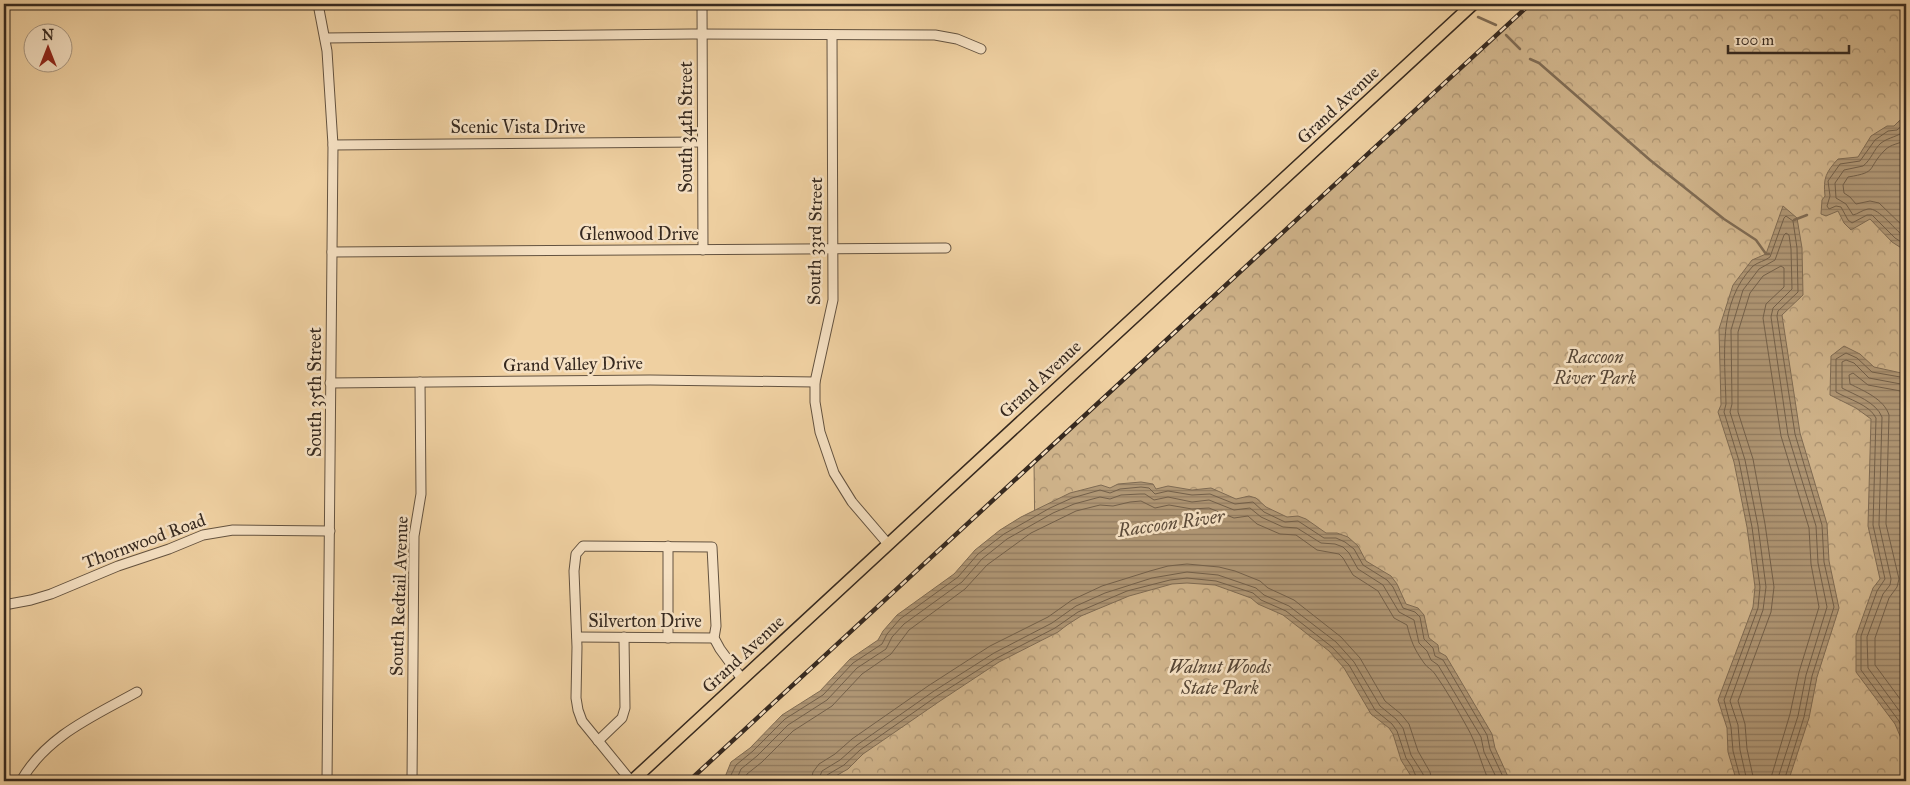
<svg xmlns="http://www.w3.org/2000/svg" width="1910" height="785" viewBox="0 0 1910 785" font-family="'IM FELL Great Primer',serif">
<defs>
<pattern id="park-crowns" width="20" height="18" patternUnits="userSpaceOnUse" patternTransform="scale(1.25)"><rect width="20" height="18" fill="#d0b48b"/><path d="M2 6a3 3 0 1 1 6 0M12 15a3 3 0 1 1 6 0" fill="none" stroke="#aa9271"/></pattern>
<pattern id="water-rules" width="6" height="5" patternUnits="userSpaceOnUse" patternTransform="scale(1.25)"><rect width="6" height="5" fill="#b09775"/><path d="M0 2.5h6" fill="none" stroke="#907b5f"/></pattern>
</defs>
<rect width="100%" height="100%" fill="#efd0a1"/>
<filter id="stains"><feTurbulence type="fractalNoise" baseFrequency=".004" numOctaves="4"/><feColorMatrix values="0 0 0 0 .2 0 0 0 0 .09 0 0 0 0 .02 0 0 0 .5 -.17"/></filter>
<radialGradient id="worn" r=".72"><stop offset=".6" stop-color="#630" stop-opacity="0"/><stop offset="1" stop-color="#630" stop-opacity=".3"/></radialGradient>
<g fill="url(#park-crowns)" stroke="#836e55">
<path d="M1530,4H1906V781H1487L1406,620L1035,545L1034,462Z"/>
<path d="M1228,570L1293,590L1392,715L1418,781H804L1049,610Z"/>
</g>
<g fill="url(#water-rules)" stroke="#7f6b53">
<path d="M1906,114V251L1892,242L1870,219L1851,230L1844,223L1838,211L1826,216L1821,214L1822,200L1825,196C1823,178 1826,172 1838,159L1858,157L1871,136L1887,126H1894Z"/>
<path d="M1783,206L1797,218L1802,248L1803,295L1782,315L1800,433L1827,524L1829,561L1839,608L1817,677L1809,718L1789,779L1786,781L1736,779L1728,752L1727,728L1718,700L1753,607L1755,587L1747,527L1734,462L1718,412L1721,405L1719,329L1733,285L1752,260L1766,254Z"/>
<path d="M1844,346L1860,354L1874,367L1906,374V750L1895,724L1856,672V636L1873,588L1880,579L1868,526L1871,419L1856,408L1830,395L1831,356Z"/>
<path d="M1141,482L1153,484L1156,489L1168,486L1192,490L1211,488L1236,499L1249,496L1256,498L1266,507L1287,517L1298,516L1306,519L1326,533H1337L1348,537L1358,546L1366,561L1391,576L1397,584L1406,604L1418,608L1424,615L1429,638L1438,645L1439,652L1446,656L1492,734L1495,748L1510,781H1414L1401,760L1393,734L1389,728L1371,714L1344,668L1329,651L1283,615L1258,604L1251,598L1215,585L1187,583L1172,584L1129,596L1081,616L1067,625L1058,632L999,662L940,701L863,754L848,769L827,781H721L725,777L731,762L750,748L782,715L820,691L850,659L878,640L883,631L897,615L954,574L975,550L1000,530L1021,517L1070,493L1101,485L1110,488L1118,484Z"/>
</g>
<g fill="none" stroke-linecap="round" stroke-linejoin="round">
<g stroke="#73604a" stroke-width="1">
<path d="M1906,122L1897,130L1888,131L1875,140L1860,161L1840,164L1828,181L1830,196L1827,206L1829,209L1836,206L1841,207L1848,220L1852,223L1867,215H1872L1895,238L1906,245"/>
<path d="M1906,130C1898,137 1889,137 1881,143C1874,149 1871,160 1863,166L1844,170L1835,183L1836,198L1846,204L1853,215C1858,214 1862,210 1868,209C1879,207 1896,232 1906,238"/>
<path d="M1906,140C1899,144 1891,144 1885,150C1866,169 1879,172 1848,177L1843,185L1844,193L1850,197L1856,204L1870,201L1879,203L1906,229"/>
<path d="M1906,378L1872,372L1857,358L1846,353L1836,359V392C1848,399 1870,405 1876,418L1873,525L1885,579L1877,591L1861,636V670L1899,721L1906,737"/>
<path d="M1906,385L1869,378L1854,363L1846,360L1842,362V388C1855,395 1876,402 1882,417L1879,525L1891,579L1890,585L1883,594L1867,637L1868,668L1906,720"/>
<path d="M1906,392L1868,385L1853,373L1849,375L1850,384C1864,391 1884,399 1889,415L1886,524L1899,579L1897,587L1889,598L1875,638V665L1906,707"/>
<path d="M728,781L736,765L753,751L785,719L823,695L853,663L882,644L887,634L900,619L958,577L978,554L1004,534L1050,508L1072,498L1100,490L1110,493L1120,489L1141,487L1149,488L1155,494L1168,491L1192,495L1210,494L1235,504L1253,502L1264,512L1285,522L1298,521L1324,538H1336L1345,542L1354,549L1363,565L1387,580L1393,587L1403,608L1415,612L1420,617L1424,639L1433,648L1435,656L1443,660L1487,735L1490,749L1505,781"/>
<path d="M736,781L741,769L757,756L788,725L827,700L857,668L886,649L892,637L904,624L962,582L982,559L1007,539L1053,513L1074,504L1100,497L1110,499L1121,495L1140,494H1145L1154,500L1168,497L1192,502L1209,500L1234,510L1250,508L1261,517L1283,527L1297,528L1321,543L1335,544L1343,547L1349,553L1358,569L1383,585L1399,612L1414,620L1419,643L1427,651L1431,660L1438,665L1481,737L1484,752L1498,781"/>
<path d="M744,781L747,774L762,762L793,731L832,706L862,674L891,654L909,630L965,589L987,565L1031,533L1076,511L1100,505L1113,506L1130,502L1141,501L1155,508L1169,505L1192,509L1209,508L1234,518L1248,516L1257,524L1280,534L1296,535L1317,550L1339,554L1343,558L1353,575L1378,591L1394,618L1407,625C1411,641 1414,649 1424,663C1427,668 1432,669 1435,674C1447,691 1457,709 1467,727C1477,744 1481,764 1489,781"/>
<path d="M811,781L813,772L819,764L835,754L852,739L928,686L990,646L1048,617L1072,600L1102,586L1150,571L1168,566L1187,564L1219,567L1235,571L1260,581L1268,588L1294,600L1341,637L1360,658L1385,701L1401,714L1409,724L1418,751L1430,772L1432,781"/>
<path d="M818,781L822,771L840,760L857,745L934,691L994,653L1052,623L1076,606L1105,593L1152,578L1187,572L1218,575L1256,588L1264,595L1289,606L1336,642L1354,662L1380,706L1396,719L1403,728L1411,755L1423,774L1424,781"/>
<path d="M825,781L827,775L844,765L860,750L937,696L997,658L1055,628L1078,612L1127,591L1170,580L1187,578L1216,581L1253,593L1261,600L1286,611L1332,647L1349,665L1375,710L1392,724L1397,731L1406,758L1412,767L1418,781"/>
<path d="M1741,781L1733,751L1731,727L1724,700L1758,608L1760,587L1752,527L1739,461L1724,412L1726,404C1725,356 1717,304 1753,266C1758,262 1765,261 1770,257L1784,218L1786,216L1793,221L1797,248L1798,292L1778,311L1777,316L1795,434L1822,525L1824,562L1834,607L1812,676L1804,717L1784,781"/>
<path d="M1747,781L1740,750L1738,725L1730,701L1763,610L1766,587L1758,526L1745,460L1730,412L1732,404L1731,330L1743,290L1759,269L1775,260L1784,235L1786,233L1789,235L1791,249L1792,289L1773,308L1771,317L1788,435L1816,526L1818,563L1827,607L1806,675L1798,716L1777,781"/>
<path d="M1754,781L1747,749L1745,724L1738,701L1771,612L1774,587L1765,524L1753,459L1738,412V332L1750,293L1763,276L1781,266L1784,268V287L1766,304L1763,318L1781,436L1809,528L1811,564L1819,607L1799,672L1790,714L1770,781"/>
</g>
<g stroke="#7f6b53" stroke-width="2.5">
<path d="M1478,17L1496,25"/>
<path d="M1506,35L1520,49"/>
<path d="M1530,59L1539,63L1650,160L1724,219L1756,240L1766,254H1769"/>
<path d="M1794,220L1807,215"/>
</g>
<g stroke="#645340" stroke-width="11">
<g id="minor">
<path d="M318,4L327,51L333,145L327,781"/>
<path d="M702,4L703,250"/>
<path d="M832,35L833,300L815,382V402L820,432L834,473L852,502L888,544"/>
<path d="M325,38L692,34L935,35L957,39L981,49"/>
<path d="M333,145L702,142"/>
<path d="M332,252L946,248"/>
<path d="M330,383L650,380L815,382"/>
<path d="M668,546V638"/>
<path d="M4,605L31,600L51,594L118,566L169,549L203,535L233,530L330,531"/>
<path d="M577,637L714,638"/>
<path d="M598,741L622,718L625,708L624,637"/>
<path d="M21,781C46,736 94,716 137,692"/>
<path d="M412,781L414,536L421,494L420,382"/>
<path d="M631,781L582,721L578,710L576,698L577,647L574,571L576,554L583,546L712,547L716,626L714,638L720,649L742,679"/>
</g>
</g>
<g stroke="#36291f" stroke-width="14">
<path id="major" d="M632,781L1473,4"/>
</g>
<use href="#minor" stroke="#f5e0c2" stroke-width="9"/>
<use href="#major" stroke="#efd0a1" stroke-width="11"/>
<g stroke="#36291f" stroke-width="4.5">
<path id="rail" d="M689,781L1530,4"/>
</g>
<use href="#rail" stroke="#f5e0c2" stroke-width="2.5" stroke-dasharray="8" stroke-linecap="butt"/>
</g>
<g text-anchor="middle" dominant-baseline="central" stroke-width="5" stroke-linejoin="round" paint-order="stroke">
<g font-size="18" fill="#36291f" stroke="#f5e0c2">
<text transform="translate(1338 105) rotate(-43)">Grand Avenue</text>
<text x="518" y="127">Scenic Vista Drive</text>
<text transform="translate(686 127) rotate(-90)">South 34th Street</text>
<text x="639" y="234">Glenwood Drive</text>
<text transform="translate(815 241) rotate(-89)">South 33rd Street</text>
<text transform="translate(573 364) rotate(-1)">Grand Valley Drive</text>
<text transform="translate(1040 379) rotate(-43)">Grand Avenue</text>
<text transform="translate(315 392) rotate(-90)">South 35th Street</text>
<text transform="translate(144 541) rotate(-20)">Thornwood Road</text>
<text transform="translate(399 596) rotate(-88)">South Redtail Avenue</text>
<text x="645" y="621">Silverton Drive</text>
<text transform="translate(743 654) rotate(-43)">Grand Avenue</text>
</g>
<g font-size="18" font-style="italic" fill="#554535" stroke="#f5e0c2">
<text x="1595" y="357">Raccoon<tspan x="1595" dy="21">River Park</tspan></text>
<text x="1220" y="667">Walnut Woods<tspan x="1220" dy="21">State Park</tspan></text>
</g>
<g font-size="19" font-style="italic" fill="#5b4a39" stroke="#f5e0c2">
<text transform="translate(1171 523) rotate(-8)">Raccoon River</text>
</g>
</g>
<rect width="1910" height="785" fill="none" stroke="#efd0a1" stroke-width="20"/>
<rect x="5" y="5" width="1900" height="775" fill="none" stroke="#36291f" stroke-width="2.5"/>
<rect x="10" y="10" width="1890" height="765" fill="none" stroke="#36291f"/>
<g transform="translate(48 48)"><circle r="24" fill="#f5e0c2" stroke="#a99781"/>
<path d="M0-4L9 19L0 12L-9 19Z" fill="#8f2418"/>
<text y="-8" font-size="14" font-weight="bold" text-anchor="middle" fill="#36291f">N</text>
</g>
<path d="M1728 45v8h121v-8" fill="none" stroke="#36291f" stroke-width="2.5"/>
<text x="1735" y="45" font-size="15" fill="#36291f" stroke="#f5e0c2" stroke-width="4" paint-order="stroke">100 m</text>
<rect width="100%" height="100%" filter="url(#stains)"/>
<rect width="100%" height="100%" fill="url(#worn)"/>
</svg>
